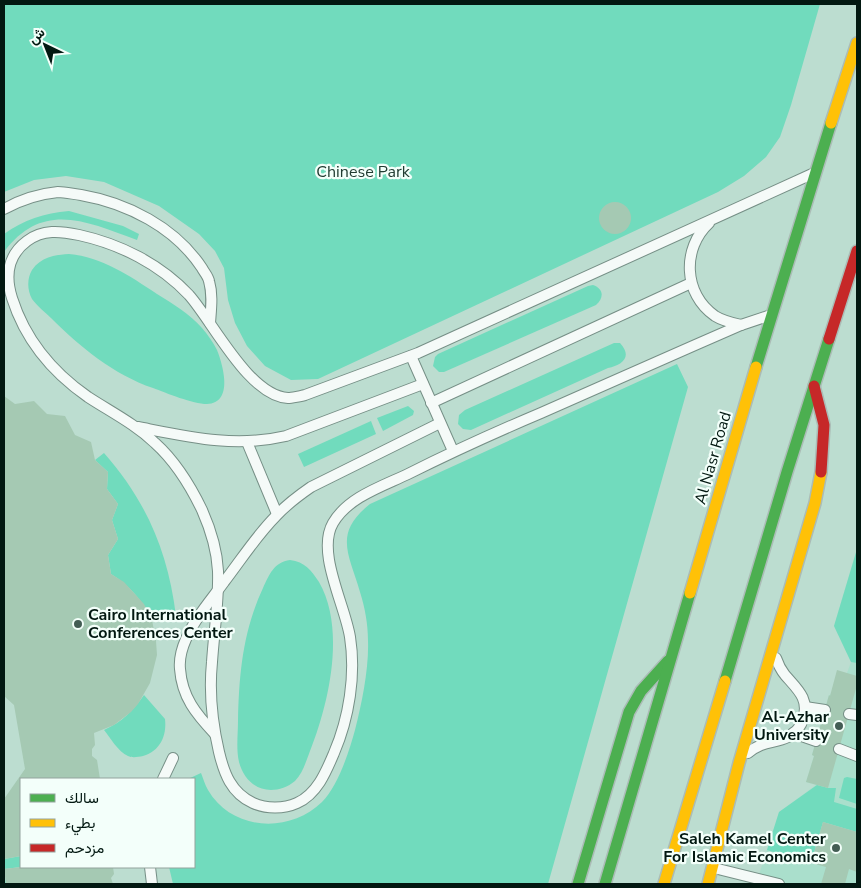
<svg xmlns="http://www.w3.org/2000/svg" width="861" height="888" viewBox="0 0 861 888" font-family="'Nunito Sans',Vazirmatn,sans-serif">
<rect width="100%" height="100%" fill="#bcddd0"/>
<path fill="#aadfcc" d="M857,549V884H756L779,812L816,785L806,782L814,756L812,755L829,695H830L847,673L851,662L834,626Z"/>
<g fill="#71dbbd">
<path d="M4,4H820L791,105L780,137L766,157L744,176L718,192L318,379L291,380L265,366L247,346L235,323L228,300L224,268L215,251L199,234L159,206L104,182L66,176L34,180L4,192Z"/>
<path d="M69,211L123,226L139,234L137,240C87,222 43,200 4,252V234C24,220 44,213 69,211Z"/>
<path d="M69,254C102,257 130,276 157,294C173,304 190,314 202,328C208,335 213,342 217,350C223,365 234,403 207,404C193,404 166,393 153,388C114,375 79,346 51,318C45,312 37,306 32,299C27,290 27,278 32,270C41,257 54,255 69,254Z"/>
<path d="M593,285C604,289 604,298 596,305L444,372H439L433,366L435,357L438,354L588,286Z"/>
<path d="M614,343H620C633,357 622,365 608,368L471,430L463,429L458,424L459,415L465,410Z"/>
<path d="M677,364L688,387L548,884H173L169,867H194V779H188L201,773C203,778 205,785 208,790C232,831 289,834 322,802C338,786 349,752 355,730C362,703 369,668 368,641C368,624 365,608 360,592C350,555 332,534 370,504Z"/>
<path d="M408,406L414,411L413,415L383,431L377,418Z"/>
<path d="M371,421L376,434L304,467L298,454Z"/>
<path d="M104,453C147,502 168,552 176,616L152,620C142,600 130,586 111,574L108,555L118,539L112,520L118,504L107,489L108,472L95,460Z"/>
<path d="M857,549V663L851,662L834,626Z"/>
<path d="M290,560C305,562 311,570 319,582C346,629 329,703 310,751C306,761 303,773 295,781C288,787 279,790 271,790C254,790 243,777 239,762C236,749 238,734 238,721C239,673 243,631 263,588C269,575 274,562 290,560Z"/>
<path d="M144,695L165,719C167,736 160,751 143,756C138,757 132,758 128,756C118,752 110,737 104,730C122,722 133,711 144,695Z"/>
<path d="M847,777L857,779V804L839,798L844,778Z"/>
<path d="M817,785L828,788H836L834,802L857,809V832L823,822L811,863L767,850L779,812Z"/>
<path d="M21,856V867L4,869L6,884H4V859Z"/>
</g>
<g fill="#a5c9b3">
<circle cx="615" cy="218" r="16"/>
<path d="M4,396L15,404L34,401L47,414L65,416L75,435L91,442L95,460L108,472L107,489L118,504L112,520L118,539L108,555L111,574L124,582L144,604L152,620L156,641L157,655L150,683L138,704L131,712L114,725L94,733L95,745L92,749V756L97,760L100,779H21V856L4,859V799L25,769L14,705L4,696Z"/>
<path d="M837,670L857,676V685L828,788L806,782L814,756L812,755L829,695L830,696Z"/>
<path d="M823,822L857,832V872L849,869L845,884H821L826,867L811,863Z"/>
<path d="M21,867H113L114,874L111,878L113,884H6L4,869Z"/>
</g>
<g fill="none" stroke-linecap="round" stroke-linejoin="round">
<g stroke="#768f86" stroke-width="12">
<g id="lane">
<path d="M4,209C22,199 37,194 58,192C65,192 73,194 81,195C127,203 175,227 202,268C204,272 208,276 209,281C213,295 211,309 210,323"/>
<path d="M709,223C682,248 683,294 715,316C723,321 732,323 741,325"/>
<path d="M768,316L741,325C674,354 607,384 541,413C496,432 452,452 408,474C383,486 348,497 333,523C316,552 345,605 350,637C356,675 349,718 334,753C326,772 317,794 297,803C284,809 266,809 253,803C231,793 224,773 219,752C212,722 209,692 212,662C214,632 219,601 218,571C217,551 210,528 202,510C190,485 175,461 155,443C135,424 111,412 88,397C52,372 25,339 12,298C5,276 8,255 27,241C43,229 60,231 79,235C120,244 160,264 189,295C213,322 249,396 288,398C291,398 302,396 305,395L418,353L812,174"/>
<path d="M411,356L453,451"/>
<path d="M431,403L691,283"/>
<path d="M138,427C189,437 235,448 286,436L423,384"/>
<path d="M247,442L277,514"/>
<path d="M805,707L825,710"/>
<path d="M849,714L857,715"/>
<path d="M793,733L816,741"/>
<path d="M215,734C196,714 182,697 180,669C179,659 182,648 186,639C195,618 211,600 224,582C241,560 256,536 276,516C286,505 298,496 311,487L440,423"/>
<path d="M839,749L857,756"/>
<path d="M748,753C763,740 774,744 788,737C795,733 801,727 803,719C810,699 797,689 785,675C781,670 778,664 776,658"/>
<path d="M163,779L173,758"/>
<path d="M150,867L152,884"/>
<path d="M714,868L779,884"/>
</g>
</g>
<g stroke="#abbcb6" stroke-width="14">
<g id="fast">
<path d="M756,367L831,123"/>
<path d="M725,681L787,472L829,339"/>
<path d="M578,884L629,712L641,691L668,661"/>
<path d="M605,884L690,593"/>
</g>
</g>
<g stroke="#abbcb6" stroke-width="14">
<g id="slow">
<path d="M831,123L857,43"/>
<path d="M690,593L756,367"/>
<path d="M664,884L725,681"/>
<path d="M708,884L739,763L815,503L821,472"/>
</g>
</g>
<g stroke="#abbcb6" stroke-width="14">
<g id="jam">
<path d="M829,339L857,251"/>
<path d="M814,386L824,425L821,472"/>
</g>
</g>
<use href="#lane" stroke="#f5faf8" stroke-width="10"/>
<use href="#fast" stroke="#4caf50" stroke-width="11"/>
<use href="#slow" stroke="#ffc107" stroke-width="11"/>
<use href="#jam" stroke="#c62828" stroke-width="11"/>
</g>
<g fill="#435d54" stroke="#f3fffa" stroke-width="2">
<circle cx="78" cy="624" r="5"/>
<circle cx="839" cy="726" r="5"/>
<circle cx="836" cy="848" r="5"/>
</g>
<g text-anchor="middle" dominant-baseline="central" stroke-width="4.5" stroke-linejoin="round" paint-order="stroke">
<g font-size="16" fill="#213c32" stroke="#f3fffa">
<text x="363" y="172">Chinese Park</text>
</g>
<g font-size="16" fill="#021811" stroke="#f3fffa">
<text transform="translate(713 458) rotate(-74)">Al Nasr Road</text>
</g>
<g font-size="16" font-weight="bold" fill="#021811" stroke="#f3fffa" text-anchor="end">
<text x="88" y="615" text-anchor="start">Cairo International<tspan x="88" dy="18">Conferences Center</tspan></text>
<text x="829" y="717">Al-Azhar<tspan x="829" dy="18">University</tspan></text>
<text x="826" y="839">Saleh Kamel Center<tspan x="826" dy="18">For Islamic Economics</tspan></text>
</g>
</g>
<rect width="861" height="888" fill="none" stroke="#021811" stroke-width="10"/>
<rect x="20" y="778" width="175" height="90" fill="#f3fffa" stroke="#93a39d"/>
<rect x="30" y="794" width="25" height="8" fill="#4caf50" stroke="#93a39d"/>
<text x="65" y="803" font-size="15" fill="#021811">سالك</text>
<rect x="30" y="819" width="25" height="8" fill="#ffc107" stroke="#93a39d"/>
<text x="65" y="828" font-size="15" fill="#021811">بطيء</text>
<rect x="30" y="844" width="25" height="8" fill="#c62828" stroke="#93a39d"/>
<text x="65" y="853" font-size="15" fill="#021811">مزدحم</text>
<g transform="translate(45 45) rotate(317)" stroke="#f3fffa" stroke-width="4" paint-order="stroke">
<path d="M0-4L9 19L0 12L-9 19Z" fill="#021811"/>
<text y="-8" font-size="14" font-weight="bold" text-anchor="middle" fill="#021811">ش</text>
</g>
</svg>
